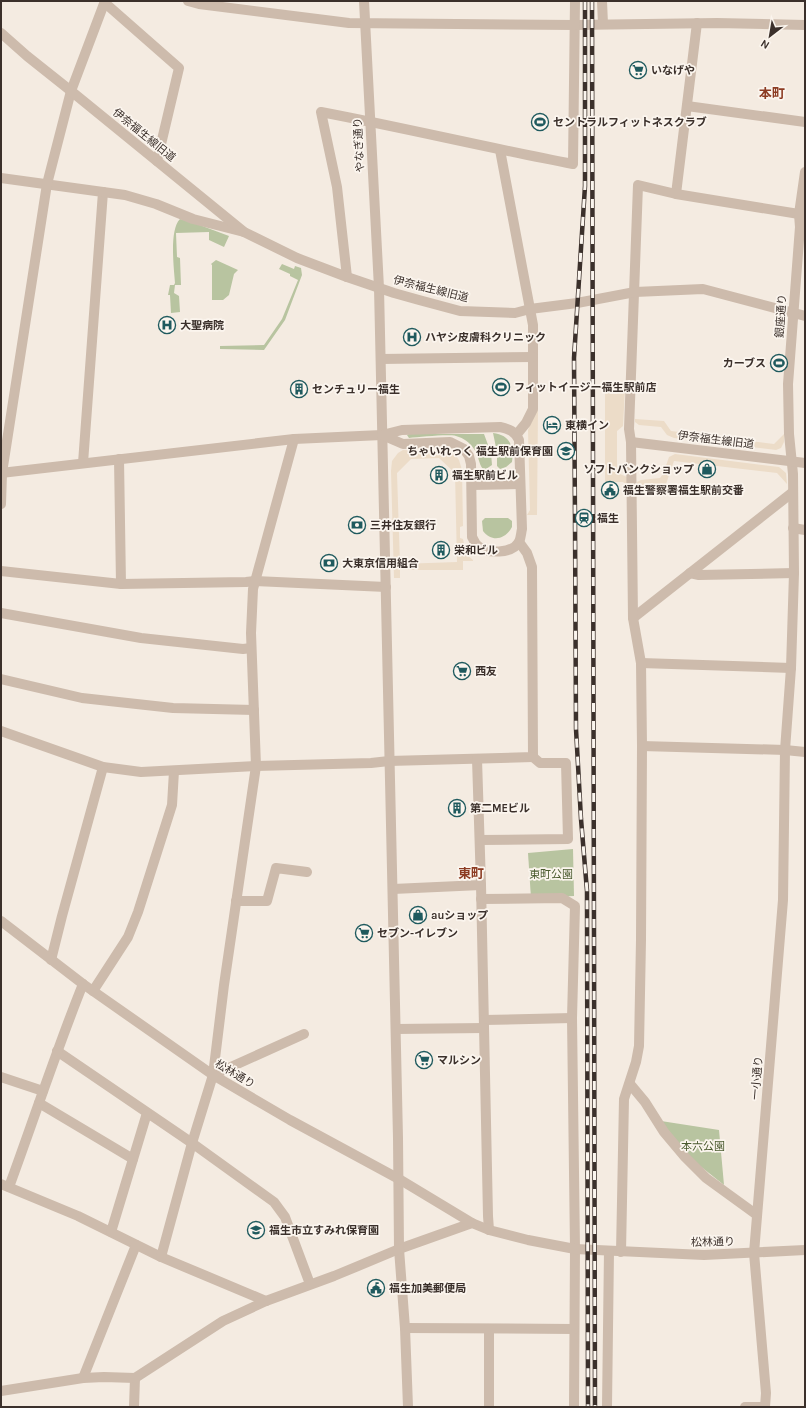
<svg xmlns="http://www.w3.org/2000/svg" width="806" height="1408" viewBox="0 0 806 1408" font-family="Karla,'Noto Sans JP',sans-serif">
<rect width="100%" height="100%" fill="#f4ebe1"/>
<g fill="#b8c4a0">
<path d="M180,219L189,221L229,236L224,247L209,240V232L176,233L177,257L180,258L181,285H175L174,293L179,296L180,312L171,313L170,295H168L170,285H174L175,283C174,268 169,230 180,219Z"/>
<path d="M216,260L238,270L234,274L229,295L223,300H212V265L211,264Z"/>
<path d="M282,264L294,269L295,266L301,268L302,275L285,320L264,350L220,349V346L264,345L282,319L298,280L290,276V274L279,269Z"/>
<path d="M493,433C510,435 514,446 512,462L506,467L500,469L497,466V452Z"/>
<path d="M409,434H484L491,453L492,465L486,469H483C478,463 479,455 474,449C470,443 464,438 456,436C448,434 420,437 409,438L407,435Z"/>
<path d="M485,518H508L512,521V527C506,539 492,543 483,531L482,521Z"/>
<path d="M573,849L574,896L531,898L528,853Z"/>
<path d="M661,1121L719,1130L724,1185L690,1158Z"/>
</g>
<g fill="#ecdcc8" fill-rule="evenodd">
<path d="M625,381L628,385L625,389L623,426L617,431V469L620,474L627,477V485L623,482H605V393L617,394Z"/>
<path d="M537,410H538L537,515H527L530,510L528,430Z"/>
<path d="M635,419L664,421L671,431L774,444L784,434V442L781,448L776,450L674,438L667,435L661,427L639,425L635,422Z"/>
<path d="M403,450L448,452L455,455L459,460L462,470L463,526L460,527V538L463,539L466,554L473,560V561H463V570H400V578H394L391,471L392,461L398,453ZM439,458L455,473L457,562L400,564L397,473L411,459Z"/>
<path d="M675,454L779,467L786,473L787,484L777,473L674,461L666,484L637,485V482L641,480L660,478L663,474L669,457Z"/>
</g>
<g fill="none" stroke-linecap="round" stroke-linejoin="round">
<g stroke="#cdbbac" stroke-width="10">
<path d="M602,1L603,24"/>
<path d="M105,3L179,68L157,161"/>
<path d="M575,25L717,23L805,25"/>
<path d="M687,106L805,122"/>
<path d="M500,150L533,325V409L526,423L517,434"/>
<path d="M1,178L103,192L83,463"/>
<path d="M103,192L125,195L156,204L193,219L244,232"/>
<path d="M676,194L697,23"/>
<path d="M347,277L337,187L321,112C405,128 489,148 573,164L575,1"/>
<path d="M635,292L703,289L805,316"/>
<path d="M381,359L533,357"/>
<path d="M119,459L121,584"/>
<path d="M1,473L294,439L382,435"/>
<path d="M472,485L520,484"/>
<path d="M1,504L2,473L47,184L71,91L105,1"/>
<path d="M793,528L805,530"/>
<path d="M1,571L121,584L246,582L255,581L386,587"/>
<path d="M690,573L699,575L794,573"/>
<path d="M1,613L141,638L243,649L251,648"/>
<path d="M633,618L793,492"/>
<path d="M641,663L791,668"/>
<path d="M1,679L82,698L173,708L254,710"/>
<path d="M1,731L103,767L141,772L256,766L371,763L389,761L533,757L532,567L527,553L519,542"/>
<path d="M642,746L785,750L805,752"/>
<path d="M477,759L481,885L488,1216L489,1230"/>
<path d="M480,840L568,839L566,763H540L533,757"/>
<path d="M393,889L481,885"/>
<path d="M481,899L562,898L575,906L572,1018L575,1249L574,1407"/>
<path d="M236,901H267L276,868L307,872"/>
<path d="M51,960L62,916L103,767"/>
<path d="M93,991L128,937L138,912L172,805L174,771"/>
<path d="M484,1020L572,1018"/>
<path d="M396,1029L484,1028"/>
<path d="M57,1051L192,1143L274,1202L285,1217L310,1284"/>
<path d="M213,1075L304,1034"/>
<path d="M1,1077L43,1091"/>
<path d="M630,1084L645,1102L664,1132L685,1157L706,1178L757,1215"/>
<path d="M39,1103L133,1159"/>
<path d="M1,1184L78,1216L161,1257L266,1301"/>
<path d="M9,1187C34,1119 56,1051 83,984"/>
<path d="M111,1232L147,1113"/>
<path d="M399,1249L472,1223L489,1230L528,1240L575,1249L704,1255L805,1250"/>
<path d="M621,1252L624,1099L636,1062L639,1046L641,940L642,746L641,663L633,618L631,442L629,429L638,185L676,194L805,215"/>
<path d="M754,1253L783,900L785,750L791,668L794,573L793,474L789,434L788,384L800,227L799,214L805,172"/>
<path d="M161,1257L192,1143L213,1075L224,985L256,766L251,633L253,589L294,439"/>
<path d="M405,1328L574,1329"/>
<path d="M489,1329V1407"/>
<path d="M83,1378L136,1245"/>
<path d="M134,1407L135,1378"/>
<path d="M607,1407L609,1251"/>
<path d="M745,1407H765"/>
</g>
<g stroke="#cdbbac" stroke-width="10">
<path d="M188,1L199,4L349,23L575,25"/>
<path d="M364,1L379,288L398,1138L399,1249L405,1328L408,1407"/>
<path d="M1,33L27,56L71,91L244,232L297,258L347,277L394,293L419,300L460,311L515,313L530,309L577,303L635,292"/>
<path d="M500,427C509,429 515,431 519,440L522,529C521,533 521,538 519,542C512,554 487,554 478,546C475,544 474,540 472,537L471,464L469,456L464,449L450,442L403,444L382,435L402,430Z"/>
<path d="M631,442L805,463"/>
<path d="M1,921L83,984L213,1075L290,1120L399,1179L472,1223"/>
<path d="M754,1253L766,1393L765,1407"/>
<path d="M1,1391L83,1378L104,1377L135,1378L223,1321L266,1301L334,1276L399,1249"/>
</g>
<g stroke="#3b302b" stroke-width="4.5">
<g id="rail">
<path d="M585,1V186L574,358L575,521L576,729L581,819L587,891L588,1407"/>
<path d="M592,1L595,1407"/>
</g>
</g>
<use href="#rail" stroke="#fbf5ee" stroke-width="3" stroke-dasharray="9" stroke-linecap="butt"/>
</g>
<defs>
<g id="supermarket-ring" transform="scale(0.9)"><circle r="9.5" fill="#fbf5ee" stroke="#1f5a5e" stroke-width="1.5"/><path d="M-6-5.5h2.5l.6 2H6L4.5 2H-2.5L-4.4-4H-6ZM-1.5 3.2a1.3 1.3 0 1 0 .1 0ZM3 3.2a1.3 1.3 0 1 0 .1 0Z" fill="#1f5a5e"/></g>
<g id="stadium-ring" transform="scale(0.9)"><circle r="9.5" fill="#fbf5ee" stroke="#1f5a5e" stroke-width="1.5"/><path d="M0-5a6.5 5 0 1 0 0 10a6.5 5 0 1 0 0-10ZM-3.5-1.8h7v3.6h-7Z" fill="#1f5a5e"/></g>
<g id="hospital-ring" transform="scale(0.9)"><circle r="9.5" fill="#fbf5ee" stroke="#1f5a5e" stroke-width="1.5"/><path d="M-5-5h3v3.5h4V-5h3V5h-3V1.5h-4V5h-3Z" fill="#1f5a5e"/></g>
<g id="building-ring" transform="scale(0.9)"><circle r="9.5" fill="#fbf5ee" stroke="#1f5a5e" stroke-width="1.5"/><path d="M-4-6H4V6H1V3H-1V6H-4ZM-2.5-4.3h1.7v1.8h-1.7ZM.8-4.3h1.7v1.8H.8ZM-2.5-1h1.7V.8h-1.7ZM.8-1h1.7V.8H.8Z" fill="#1f5a5e"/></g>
<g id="hotel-ring" transform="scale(0.9)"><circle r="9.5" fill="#fbf5ee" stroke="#1f5a5e" stroke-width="1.5"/><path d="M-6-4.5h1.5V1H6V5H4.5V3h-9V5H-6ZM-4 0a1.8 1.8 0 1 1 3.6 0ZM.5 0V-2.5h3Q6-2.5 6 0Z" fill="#1f5a5e"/></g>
<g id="school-ring" transform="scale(0.9)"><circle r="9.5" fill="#fbf5ee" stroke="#1f5a5e" stroke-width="1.5"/><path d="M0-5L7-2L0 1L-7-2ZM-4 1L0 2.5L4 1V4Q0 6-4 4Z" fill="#1f5a5e"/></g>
<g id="shop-ring" transform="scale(0.9)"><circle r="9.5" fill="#fbf5ee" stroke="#1f5a5e" stroke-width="1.5"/><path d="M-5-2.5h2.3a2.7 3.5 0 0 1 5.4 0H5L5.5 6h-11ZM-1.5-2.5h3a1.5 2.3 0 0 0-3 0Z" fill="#1f5a5e"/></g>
<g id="civic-ring" transform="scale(0.9)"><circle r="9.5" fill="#fbf5ee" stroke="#1f5a5e" stroke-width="1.5"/><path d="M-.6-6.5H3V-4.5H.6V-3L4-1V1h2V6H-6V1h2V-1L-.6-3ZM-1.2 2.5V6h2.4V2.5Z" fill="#1f5a5e"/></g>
<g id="station-ring" transform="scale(0.9)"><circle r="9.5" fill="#fbf5ee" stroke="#1f5a5e" stroke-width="1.5"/><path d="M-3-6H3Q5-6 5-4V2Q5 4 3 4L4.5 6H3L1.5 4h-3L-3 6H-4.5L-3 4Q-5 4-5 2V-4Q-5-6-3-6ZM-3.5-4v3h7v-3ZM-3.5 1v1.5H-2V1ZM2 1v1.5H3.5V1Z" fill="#1f5a5e"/></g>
<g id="bank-ring" transform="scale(0.9)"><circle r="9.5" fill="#fbf5ee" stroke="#1f5a5e" stroke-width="1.5"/><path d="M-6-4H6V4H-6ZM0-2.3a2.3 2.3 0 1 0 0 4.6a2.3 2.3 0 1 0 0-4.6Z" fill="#1f5a5e"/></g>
</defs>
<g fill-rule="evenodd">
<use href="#supermarket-ring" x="638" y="70"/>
<use href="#stadium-ring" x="540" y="122"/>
<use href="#hospital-ring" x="167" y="325"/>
<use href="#hospital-ring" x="412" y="337"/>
<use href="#stadium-ring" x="779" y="363"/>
<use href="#stadium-ring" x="501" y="387"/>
<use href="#building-ring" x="299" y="389"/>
<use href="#hotel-ring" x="552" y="425"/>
<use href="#school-ring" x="566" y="451"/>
<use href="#shop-ring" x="707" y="469"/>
<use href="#building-ring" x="439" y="475"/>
<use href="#civic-ring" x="610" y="490"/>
<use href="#station-ring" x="584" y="518"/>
<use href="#bank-ring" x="357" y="525"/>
<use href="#building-ring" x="441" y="550"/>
<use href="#bank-ring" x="329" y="563"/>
<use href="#supermarket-ring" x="462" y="671"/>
<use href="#building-ring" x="457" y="808"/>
<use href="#shop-ring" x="418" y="915"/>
<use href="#supermarket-ring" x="364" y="933"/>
<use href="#supermarket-ring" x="424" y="1060"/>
<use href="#school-ring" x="256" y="1230"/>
<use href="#civic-ring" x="376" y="1288"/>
</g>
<g text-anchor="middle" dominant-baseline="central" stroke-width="3.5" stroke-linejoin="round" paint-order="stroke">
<g font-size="11" font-weight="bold" fill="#3b302b" stroke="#fbf5ee" text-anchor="start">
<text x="651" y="70">いなげや</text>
<text x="553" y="122">セントラルフィットネスクラブ</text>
<text x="180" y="325">大聖病院</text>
<text x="425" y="337">ハヤシ皮膚科クリニック</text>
<text x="766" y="363" text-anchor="end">カーブス</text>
<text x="514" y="387">フィットイージー福生駅前店</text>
<text x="312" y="389">センチュリー福生</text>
<text x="565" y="425">東横イン</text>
<text x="553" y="451" text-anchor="end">ちゃいれっく 福生駅前保育園</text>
<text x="694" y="469" text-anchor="end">ソフトバンクショップ</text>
<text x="452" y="475">福生駅前ビル</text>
<text x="623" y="490">福生警察署福生駅前交番</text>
<text x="597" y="518">福生</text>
<text x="370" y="525">三井住友銀行</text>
<text x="454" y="550">栄和ビル</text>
<text x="342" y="563">大東京信用組合</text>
<text x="475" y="671">西友</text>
<text x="470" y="808">第二MEビル</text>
<text x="431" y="915">auショップ</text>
<text x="377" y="933">セブン-イレブン</text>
<text x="437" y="1060">マルシン</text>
<text x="269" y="1230">福生市立すみれ保育園</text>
<text x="389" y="1288">福生加美郵便局</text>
</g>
<g font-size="11" fill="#3b302b" stroke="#fbf5ee">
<text transform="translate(144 135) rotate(39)">伊奈福生線旧道</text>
<text transform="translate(359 145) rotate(-93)">やなぎ通り</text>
<text transform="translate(431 289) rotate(14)">伊奈福生線旧道</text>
<text transform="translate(781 316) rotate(-86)">銀座通り</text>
<text transform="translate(716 440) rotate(7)">伊奈福生線旧道</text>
<text transform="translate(235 1074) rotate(31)">松林通り</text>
<text transform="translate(757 1078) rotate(-85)">一小通り</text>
<text transform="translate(713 1242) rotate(-1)">松林通り</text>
</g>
<g font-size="11" fill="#4a5a2e" stroke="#fbf5ee">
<text x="551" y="874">東町公園</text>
<text x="703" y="1146">本六公園</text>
</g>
<g font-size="13" font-weight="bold" fill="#8c3b22" stroke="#fbf5ee">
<text x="772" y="93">本町</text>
<text x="471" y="873">東町</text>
</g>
</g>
<rect width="806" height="1408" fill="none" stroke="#3b302b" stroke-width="4"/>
<g transform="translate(770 36) rotate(211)" stroke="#fbf5ee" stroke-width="3" paint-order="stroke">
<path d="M0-3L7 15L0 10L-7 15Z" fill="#3b302b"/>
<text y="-6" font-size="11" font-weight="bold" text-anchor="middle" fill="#3b302b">N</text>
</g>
</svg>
